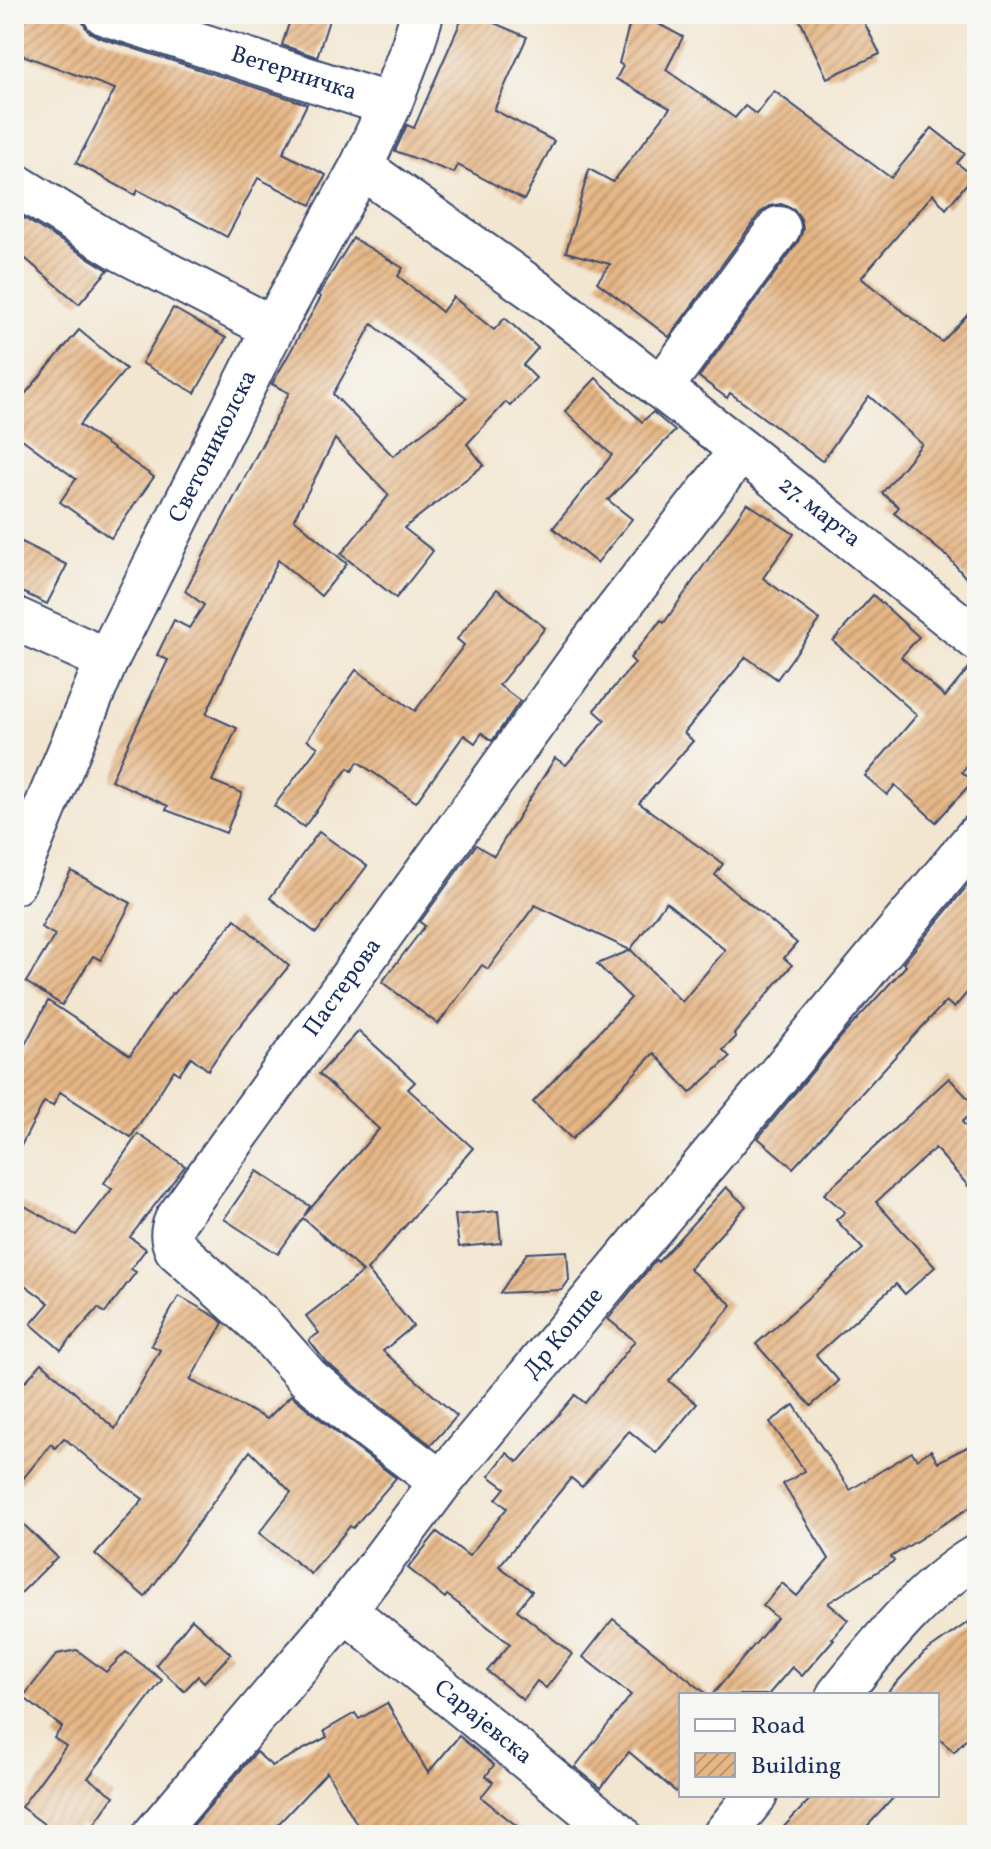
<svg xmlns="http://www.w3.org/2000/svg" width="991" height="1849" viewBox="0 0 991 1849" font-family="Vollkorn,serif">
<defs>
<pattern id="building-hatch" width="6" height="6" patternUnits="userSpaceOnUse" patternTransform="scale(2)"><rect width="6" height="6" fill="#e6b684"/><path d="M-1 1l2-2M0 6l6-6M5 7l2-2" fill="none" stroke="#ba946f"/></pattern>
</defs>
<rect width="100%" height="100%" fill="#f6f6f2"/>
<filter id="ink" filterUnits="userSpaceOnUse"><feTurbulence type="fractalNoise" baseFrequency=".0125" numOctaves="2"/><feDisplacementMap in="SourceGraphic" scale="16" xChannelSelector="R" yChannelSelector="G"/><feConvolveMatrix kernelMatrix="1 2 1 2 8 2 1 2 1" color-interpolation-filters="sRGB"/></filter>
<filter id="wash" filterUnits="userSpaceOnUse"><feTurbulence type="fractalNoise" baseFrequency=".006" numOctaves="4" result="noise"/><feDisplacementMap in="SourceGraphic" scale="32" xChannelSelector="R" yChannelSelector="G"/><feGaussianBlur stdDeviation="1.8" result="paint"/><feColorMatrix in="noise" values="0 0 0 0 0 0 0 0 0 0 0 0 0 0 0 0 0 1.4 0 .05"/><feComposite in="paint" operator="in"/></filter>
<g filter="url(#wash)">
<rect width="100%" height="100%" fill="#f2e6d0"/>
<g id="blocks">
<g fill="url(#building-hatch)" fill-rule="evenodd">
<path d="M19,14H64L82,21L88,31L98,37L307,104L283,153L326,175L311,205L258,178L227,237L138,190L135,195L76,163L115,89L14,52V28Z"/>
<path d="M292,14H331L317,57L282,45Z"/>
<path d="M464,14H473L527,37L494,110L554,141L524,200L458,165L454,173L395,151L407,125L414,128Z"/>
<path d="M636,14H640L683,37L666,70L735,118L745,106L756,114L774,91L891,178L932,128L965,154L957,163L973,176L946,209L933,194L861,278L942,342L977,305V591L949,558L894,513L899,507L882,493L922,444L869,396L822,461L730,393L727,398L699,377L798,242L803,230L801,219L794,209L781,204L770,206L760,213L669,337L597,282L610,264L566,252L589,169L613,182L670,108L616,79L623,66L619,63L629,26Z"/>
<path d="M797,14H860L880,54L827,78Z"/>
<path d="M14,212L108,270L79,304L14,249Z"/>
<path d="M353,238L403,268L398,276L442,312L453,297L494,330L505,318L538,348L523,365L536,378L510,406L506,402L467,444L484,465L404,528L433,551L396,598L341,554L389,495L335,439L294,519L347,564L321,596L278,560L206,714L237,728L212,781L242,793L226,833L166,810L168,806L111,780L168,660L157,655L174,620L189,628L204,605L185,591L289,393L272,384L321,297L318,295L320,292ZM372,324L467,398L393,456L333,394Z"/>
<path d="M173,308L226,338L195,393L142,363Z"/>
<path d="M79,330L126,369L79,425L154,477L111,538L60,502L76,479L14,433V407Z"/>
<path d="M596,378L642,422L653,412L675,431L608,500L632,519L597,563L553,528L612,455L565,411Z"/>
<path d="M747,503L794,534L763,578L820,620L777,679L746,657L684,733L693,741L639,803L723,864L715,875L797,943L784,958L792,965L734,1034L736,1037L723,1050L730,1057L690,1093L654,1053L572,1139L533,1102L631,998L597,964L631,950L682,1002L725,950L666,902L630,950L535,905L488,969L482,965L438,1024L382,982L425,926L420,922L476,845L494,856L555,758L566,765L605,720L594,710L635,663L630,658L661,620L664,623Z"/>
<path d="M14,538L67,565L47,604L14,588Z"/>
<path d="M497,589L545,628L499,685L520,701L492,741L482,733L475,743L464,735L416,802L358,762L352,771L348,768L304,827L274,806L318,747L307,740L356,670L415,711L464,645L457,639Z"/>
<path d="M873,595L919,637L901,657L945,697L973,663L977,662V753L962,772L973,781L936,822L895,785L887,795L865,776L917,715L833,641Z"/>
<path d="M319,832L367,866L316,933L270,898Z"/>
<path d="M71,871L131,903L101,960L93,956L62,1005L26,982L55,935L41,927Z"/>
<path d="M977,874V981L954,1008L946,1001L793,1168L758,1138L840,1038L906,966L903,963Z"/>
<path d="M235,919L289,966L232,1035L208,1070L191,1057L179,1074L174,1070L131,1137L60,1092L53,1106L44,1102L14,1159V1065L48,1001L130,1055L172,993L174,994Z"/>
<path d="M359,1031L415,1082L408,1089L473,1148L367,1270L413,1326L383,1351L457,1416L431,1445L372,1400L326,1362L309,1340L319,1333L306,1316L363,1272L303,1218L278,1254L224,1219L257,1171L310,1206L304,1216L379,1129L319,1074Z"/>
<path d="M949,1078L977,1108L962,1122L977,1139V1196L935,1148L876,1202L935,1267L905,1294L896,1284L816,1355L839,1381L811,1406L756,1344L863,1249L836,1220L845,1212L824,1194Z"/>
<path d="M138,1134L185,1166L130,1237L146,1249L131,1269L136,1272L105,1313L98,1308L61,1350L31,1324L49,1303L14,1277V1200L76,1235L112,1189L104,1183Z"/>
<path d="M726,1187L746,1206L689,1269L732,1305L669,1381L697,1404L656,1453L629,1431L582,1487L571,1478L499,1566L532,1591L517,1610L572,1654L546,1688L537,1681L523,1700L487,1671L510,1644L447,1595L445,1598L408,1568L437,1532L469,1556L507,1508L496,1499L505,1488L489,1476L507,1453L518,1462L575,1395L585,1403L635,1341L608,1319L656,1260L658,1262Z"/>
<path d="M498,1211L501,1243L459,1247L455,1215Z"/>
<path d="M567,1251L569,1280L562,1290L500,1293L527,1253Z"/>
<path d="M179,1296L216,1317L223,1323L190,1380L267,1419L291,1395L343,1438L396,1478L353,1528L350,1526L311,1574L259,1533L291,1492L250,1451L145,1597L95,1554L143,1499L100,1468L64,1438L55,1448L51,1444L14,1490V1394L42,1363L115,1429L160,1350L151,1345Z"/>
<path d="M794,1405L850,1490L912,1452L917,1459L931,1450L938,1462L977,1442V1503L891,1557L894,1561L828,1603L848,1620L832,1638L834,1639L802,1676L792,1667L768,1695H712L777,1618L763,1606L782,1583L797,1596L829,1559L783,1484L805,1471L770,1422Z"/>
<path d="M14,1515L57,1557L14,1600Z"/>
<path d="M977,1616V1728L954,1752L937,1737V1695H885L924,1653Z"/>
<path d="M192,1619L231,1654L204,1682L198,1676L184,1691L156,1665Z"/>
<path d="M613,1619L708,1695H681V1796L629,1752L601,1788L575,1767L631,1695L583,1657Z"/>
<path d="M77,1650L106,1672L126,1652L162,1680L88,1778L114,1796L90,1830L81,1824L73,1835H59L21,1807L66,1746L54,1738L62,1727L23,1697L57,1654Z"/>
<path d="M387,1703L428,1773L459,1736L494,1765L486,1776L493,1782L481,1797L528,1835H363L327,1772L268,1835H185L256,1752L272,1766L327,1737L324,1731L355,1713L359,1719Z"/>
<path d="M814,1795H896L859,1835H776Z"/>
</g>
</g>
</g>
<g filter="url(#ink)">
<use href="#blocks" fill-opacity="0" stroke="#3b4a6f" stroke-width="2"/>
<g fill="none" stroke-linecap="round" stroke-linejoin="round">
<g stroke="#3b4a6f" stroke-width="46">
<g id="street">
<path id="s1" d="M105,14L390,105"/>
<path id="s2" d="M361,167L544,297L741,450L977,639"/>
<path d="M14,184L121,250L273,328"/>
<path d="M661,388L779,228"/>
<path d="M14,618L107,660"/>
<path id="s3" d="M14,883L107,660L273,328L361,167L390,105L412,48L422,14"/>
<path id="s4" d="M441,1482L357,1419L309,1379L262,1326L176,1249C171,1238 171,1231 176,1220L593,641L741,450"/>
<path id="s5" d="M345,1610L620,1835"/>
<path d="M838,1695C877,1647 924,1587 977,1556"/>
<path id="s6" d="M154,1835L345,1610L441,1482L977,836"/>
<path d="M724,1835L756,1795"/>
</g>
</g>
<use href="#street" stroke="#fff" stroke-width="42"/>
</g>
</g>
<g text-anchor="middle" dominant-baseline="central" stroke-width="6" stroke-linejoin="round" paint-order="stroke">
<g font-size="24" fill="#1b2f5e" stroke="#f6f6f2">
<text stroke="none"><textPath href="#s1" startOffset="198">Ветерничка</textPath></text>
<text stroke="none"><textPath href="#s3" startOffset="480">Светониколска</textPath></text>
<text stroke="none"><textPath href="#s2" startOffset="574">27. марта</textPath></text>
<text stroke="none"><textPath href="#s4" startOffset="670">Пастерова</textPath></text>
<text stroke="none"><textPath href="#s6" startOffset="648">Др Копше</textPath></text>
<text stroke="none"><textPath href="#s5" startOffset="178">Сарајевска</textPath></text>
</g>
</g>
<rect width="991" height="1849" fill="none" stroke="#f6f6f2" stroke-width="48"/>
<rect x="679" y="1693" width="260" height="104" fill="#f6f6f2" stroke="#9ea6b7" stroke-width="2"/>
<rect x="695" y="1719" width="40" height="12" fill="#ffffff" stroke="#9ea6b7" stroke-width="2"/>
<text x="751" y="1733" font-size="24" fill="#1b2f5e">Road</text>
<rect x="695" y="1753" width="40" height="24" fill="url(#building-hatch)" stroke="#9ea6b7" stroke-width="2"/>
<text x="751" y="1773" font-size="24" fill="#1b2f5e">Building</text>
</svg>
